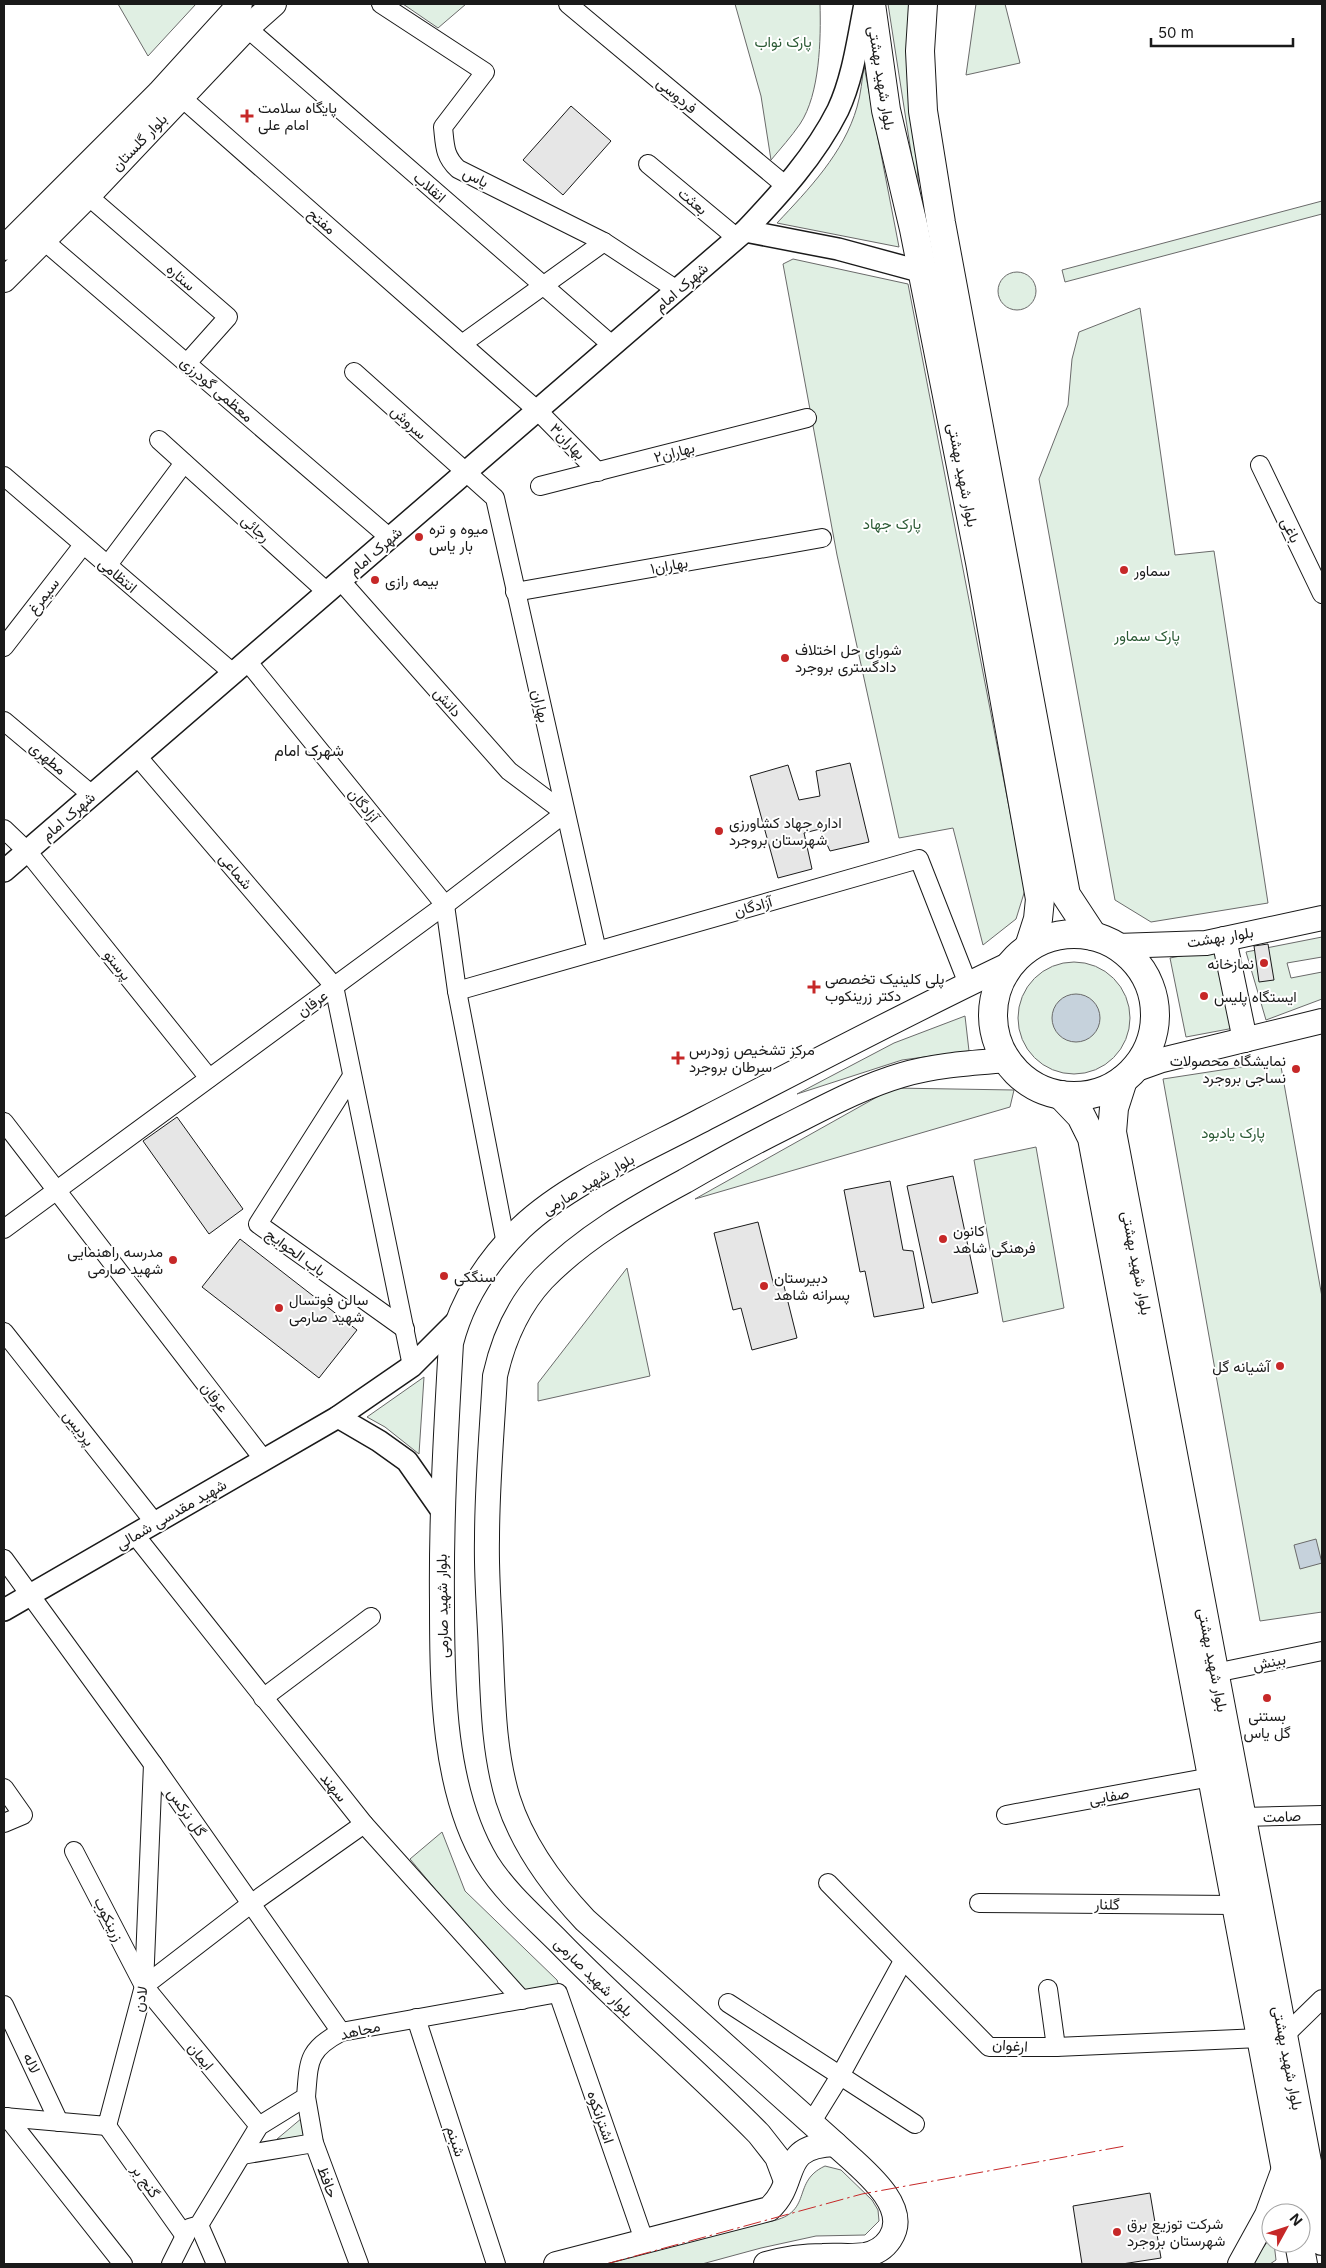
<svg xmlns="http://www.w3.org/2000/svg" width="1326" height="2268" viewBox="0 0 1326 2268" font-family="Inter,Vazirmatn,sans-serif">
<rect width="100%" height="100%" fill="#fff"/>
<g fill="#e0efe3" stroke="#6a6a6a">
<path d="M118,4H196L148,56Z"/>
<path d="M403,4H466L438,28Z"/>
<path d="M735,4H820C821,39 820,94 800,124C791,137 781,148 771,160L761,96Z"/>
<path d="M888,4H911L910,52L920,210Z"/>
<path d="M976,4H1005L1020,63L966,75Z"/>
<path d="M864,66L899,247L777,223C808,190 844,153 857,107C861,94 862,79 864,66Z"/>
<path d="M1322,201V214L1065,282L1062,270Z"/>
<path d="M793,259L908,284L1025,890L1016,919L983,945L953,828L899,838L837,555L783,264Z"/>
<circle cx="1017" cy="291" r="19"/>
<path d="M1140,308L1175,555L1214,551L1268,903L1151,922L1115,900L1039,479L1068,405L1072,359L1079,332Z"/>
<path d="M1322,937V957L1287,963L1291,978L1322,972V999L1266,1020L1246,952Z"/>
<path d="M1218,949L1234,1028L1186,1037L1170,958Z"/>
<circle cx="1074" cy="1018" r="56"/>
<path d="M965,1016L969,1051L902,1060L797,1094L894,1043Z"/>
<path d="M1280,1061L1322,1297V1612L1260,1621L1163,1079Z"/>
<path d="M893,1088L1014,1090L1010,1107L695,1199Z"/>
<path d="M1036,1147L1064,1308L1003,1322L974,1160Z"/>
<path d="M627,1268L650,1376L538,1401V1383Z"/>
<path d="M424,1377L419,1454L385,1427L367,1417Z"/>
<path d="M442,1832L465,1891L557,1980L560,1989L522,1993L410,1859Z"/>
<path d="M302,2118L306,2138L277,2139Z"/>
<path d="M825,2166L841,2170L872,2200L878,2210L879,2221L865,2235L816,2236L761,2248L702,2264H604L760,2223C818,2217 788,2183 825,2166Z"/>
<path d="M1271,2237V2243H1274L1276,2260L1270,2264H1251Z"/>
</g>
<g fill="#c6d2dc" stroke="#6a6a6a">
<circle cx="1076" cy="1018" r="24"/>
<path d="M1316,1539L1322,1563L1300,1569L1294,1545Z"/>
</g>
<g fill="#e6e6e6" stroke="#1a1a1a">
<path d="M571,106L611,141L563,195L523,160Z"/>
<path d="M850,763L869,842L830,851L820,829L804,833L812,869L778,878L750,776L788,765L799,800L820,796L816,771Z"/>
<path d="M1268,944L1274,980L1259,982L1254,946Z"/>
<path d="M177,1117L243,1209L209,1234L143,1141Z"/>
<path d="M953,1176L978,1293L932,1303L907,1186Z"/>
<path d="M890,1181L903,1250L913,1251L924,1308L874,1317L865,1271L860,1272L844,1190Z"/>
<path d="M758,1222L774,1286H784L797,1338L752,1350L741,1308L733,1310L714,1233Z"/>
<path d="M240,1239L357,1330L319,1378L202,1287Z"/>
<path d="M1150,2193L1161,2258L1122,2264H1082L1073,2206Z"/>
</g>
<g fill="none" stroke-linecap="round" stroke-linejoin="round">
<g stroke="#1a1a1a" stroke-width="20">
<g id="minor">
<path d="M381,4L485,72L443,127C445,145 444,156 458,169L604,242L677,290"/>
<path d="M568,4L786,186"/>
<path d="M247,28L613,346"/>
<path d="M182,98L538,411L598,472"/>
<path d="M648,164L737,238"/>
<path d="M88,196L228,317L187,363"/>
<path d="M43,240L390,538"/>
<path d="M462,344L604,242"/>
<path d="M354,372L495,498L597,951"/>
<path d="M159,440L327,592"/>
<path d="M1260,465L1322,594"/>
<path d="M4,476L233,673"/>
<path d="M540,486L807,418"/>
<path d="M107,566L184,463"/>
<path d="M515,592L822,538"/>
<path d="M4,647L83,545"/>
<path d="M247,661L445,905L457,991L506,1244"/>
<path d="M4,721L92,795"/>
<path d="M137,756L334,986L412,1366"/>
<path d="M4,829L27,851L209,1078"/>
<path d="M457,991L919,859L968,984"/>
<path d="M352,1076L258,1224L405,1329"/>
<path d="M4,1122L264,1460"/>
<path d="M4,1229L445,905L565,813L509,771L340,580"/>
<path d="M4,1332L155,1523"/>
<path d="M135,1535L364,1824L252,1903L144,1986"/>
<path d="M4,1559L153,1764L341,2032"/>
<path d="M1215,1673L1322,1651"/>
<path d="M263,1698L371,1617"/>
<path d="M4,1788L23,1815L4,1823"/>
<path d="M1006,1815L1211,1777"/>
<path d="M1242,1817L1322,1815"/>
<path d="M364,1824L522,2000"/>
<path d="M74,1851L144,1986L259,2126"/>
<path d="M828,1883L989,2047H1056L1260,2038"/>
<path d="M979,1903L1235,1905"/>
<path d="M1048,1989L1056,2047"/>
<path d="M728,2003L915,2124"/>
<path d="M4,2005L59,2122"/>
<path d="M416,2018L496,2264"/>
<path d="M1284,2036L1322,1999"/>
<path d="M306,2097L314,2143L359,2264"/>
<path d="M4,2117L107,2126L144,1986L153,1764"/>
<path d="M7,2117L123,2264"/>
<path d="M811,2123L840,2076L903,1961"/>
<path d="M107,2126L185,2236"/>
<path d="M242,2155L314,2143"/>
<path d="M199,2225L216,2264"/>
<path d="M171,2264L189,2228L199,2225L259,2126L306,2097C309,2061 307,2050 341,2032L558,1993L644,2240"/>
</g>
</g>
<g stroke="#1a1a1a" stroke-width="24">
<g id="tertiary">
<path d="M745,231L838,249L923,272"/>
<path d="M4,871L745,231C779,195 815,156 838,110C853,78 858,39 865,4"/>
<path d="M338,1417L379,1441L407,1461L442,1511"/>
<path d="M4,1610L338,1417L412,1366L457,1321"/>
</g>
</g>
<g stroke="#1a1a1a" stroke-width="26">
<g id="secondary">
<path d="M4,248L159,93L240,4"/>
<path d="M4,280L88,196L247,28L274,4"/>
<path d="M1224,939L1245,1040"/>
<path d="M1117,946L1206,943L1322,918"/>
<path d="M1134,1070L1162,1060L1322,1021"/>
<path d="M786,2181L777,2157L759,2134C694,2068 623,2008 558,1941C534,1917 505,1892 487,1863C443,1790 442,1687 442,1604C441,1517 446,1430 451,1343C462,1300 488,1260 521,1228C568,1183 648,1149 706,1118C807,1066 907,1013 1010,964"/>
<path d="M556,2264L769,2209C800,2181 777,2146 835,2144"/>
<path d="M766,2264C784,2259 804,2256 823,2256C837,2255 851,2257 865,2255C876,2253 884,2248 890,2239C913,2205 857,2165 835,2144L585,1920C552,1885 523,1846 508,1799C494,1753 493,1704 491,1656C490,1617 486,1578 487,1539C487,1485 492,1430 495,1376C503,1340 517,1307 543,1279C583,1238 635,1208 685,1181C718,1162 751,1144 785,1127C823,1108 861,1087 902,1075C936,1065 972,1063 1007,1060"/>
<path d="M1240,2264L1267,2215L1285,2166"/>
</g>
</g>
<g stroke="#1a1a1a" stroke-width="30">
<g id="primary">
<path d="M871,4L886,110L914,229L980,562L1040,899L1038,919L1029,947"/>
<path d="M923,4L920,51L923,111L941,223L1066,895L1093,936"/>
<circle cx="1074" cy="1015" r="81"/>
<path d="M1123,1080L1114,1108L1112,1132L1322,2241"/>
<path d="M1061,1095L1081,1116L1092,1138L1294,2213"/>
<path d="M1299,2243L1303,2264"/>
</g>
</g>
<use href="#minor" stroke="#fff" stroke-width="18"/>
<use href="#tertiary" stroke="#fff" stroke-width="21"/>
<use href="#secondary" stroke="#fff" stroke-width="24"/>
<use href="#primary" stroke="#fff" stroke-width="28"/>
<path stroke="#c62828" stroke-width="1" stroke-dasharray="18 4 2.5 4" stroke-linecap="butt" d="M606,2264L862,2194L1125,2146"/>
</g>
<g fill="#c62828" stroke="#fff" stroke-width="2">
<path d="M244.5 108.5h5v5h5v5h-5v5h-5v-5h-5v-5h5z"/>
<circle cx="419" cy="537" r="5"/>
<circle cx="1124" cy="570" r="5"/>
<circle cx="375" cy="580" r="5"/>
<circle cx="785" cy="658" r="5"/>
<circle cx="719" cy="831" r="5"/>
<circle cx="1264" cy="963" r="5"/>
<path d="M811.5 979.5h5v5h5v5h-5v5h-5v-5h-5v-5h5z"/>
<circle cx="1204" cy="996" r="5"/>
<path d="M675.5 1050.5h5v5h5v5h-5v5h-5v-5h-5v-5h5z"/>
<circle cx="1296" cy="1069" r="5"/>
<circle cx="943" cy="1239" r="5"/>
<circle cx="173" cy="1260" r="5"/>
<circle cx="444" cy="1276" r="5"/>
<circle cx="764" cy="1286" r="5"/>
<circle cx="279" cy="1308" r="5"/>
<circle cx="1280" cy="1366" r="5"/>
<circle cx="1267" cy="1698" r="5"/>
<circle cx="1117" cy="2232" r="5"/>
</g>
<g text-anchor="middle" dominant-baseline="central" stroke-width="4" stroke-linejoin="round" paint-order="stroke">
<g font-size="15" fill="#2b5a34" stroke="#fff">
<text x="783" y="41">پارک نواب</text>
<text x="892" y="523">پارک جهاد</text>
<text x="1147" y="635">پارک سماور</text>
<text x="1233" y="1132">پارک یادبود</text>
</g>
<g font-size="15" fill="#1a1a1a" stroke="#fff">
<text transform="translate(882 78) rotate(81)">بلوار شهید بهشتی</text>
<text transform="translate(677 95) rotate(40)">فردوسی</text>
<text transform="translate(139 142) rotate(-46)">بلوار گلستان</text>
<text transform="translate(476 177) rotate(27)">یاس</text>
<text transform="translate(430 187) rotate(41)">انقلاب</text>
<text transform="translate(693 201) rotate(40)">بعثت</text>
<text transform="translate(322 221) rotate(41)">مفتح</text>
<text transform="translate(181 277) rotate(41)">ستاره</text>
<text transform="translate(681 287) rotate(-41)">شهرک امام</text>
<text transform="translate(217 389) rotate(41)">معظمی گودرزی</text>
<text transform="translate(409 422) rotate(42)">سروش</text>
<text transform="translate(568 441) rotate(46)">بهاران۳</text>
<text transform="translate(674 452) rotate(-15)">بهاران۲</text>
<text transform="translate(963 475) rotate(79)">بلوار شهید بهشتی</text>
<text transform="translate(256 528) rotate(42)">رجائی</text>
<text transform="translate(1291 530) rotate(64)">باغی</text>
<text transform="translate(375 551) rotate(-41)">شهرک امام</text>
<text transform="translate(669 565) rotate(-10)">بهاران۱</text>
<text transform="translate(118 575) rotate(40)">انتظامی</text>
<text transform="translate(43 596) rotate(-52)">سیمرغ</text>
<text transform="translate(448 702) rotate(49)">دانش</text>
<text transform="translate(541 706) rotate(77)">بهاران</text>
<text transform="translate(48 758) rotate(40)">مطهری</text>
<text transform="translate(364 805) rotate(51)">آزادگان</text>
<text transform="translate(68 816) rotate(-41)">شهرک امام</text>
<text transform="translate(236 871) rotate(50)">شماعی</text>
<text transform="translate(753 906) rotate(-16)">آزادگان</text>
<text transform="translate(1220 937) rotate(-9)">بلوار بهشت</text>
<text transform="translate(118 965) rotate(51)">پرستو</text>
<text transform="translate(312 1003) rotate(-36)">عرفان</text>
<text transform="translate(588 1184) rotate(-31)">بلوار شهید صارمی</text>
<text transform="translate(296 1252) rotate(36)">باب الحوایج</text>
<text transform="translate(1137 1263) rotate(79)">بلوار شهید بهشتی</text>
<text transform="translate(215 1397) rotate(52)">عرفان</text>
<text transform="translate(79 1428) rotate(52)">پردیس</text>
<text transform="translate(171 1514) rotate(-30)">شهید مقدسی شمالی</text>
<text transform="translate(442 1606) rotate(-91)">بلوار شهید صارمی</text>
<text transform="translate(1213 1660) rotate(79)">بلوار شهید بهشتی</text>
<text transform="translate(1269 1662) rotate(-12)">بینش</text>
<text transform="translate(334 1787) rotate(51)">سهند</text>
<text transform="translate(1109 1796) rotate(-10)">صفایی</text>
<text transform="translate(187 1812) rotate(55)">گل نرکس</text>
<text transform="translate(1282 1816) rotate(-2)">صامت</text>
<text transform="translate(1107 1904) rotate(1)">گلنار</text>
<text transform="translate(109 1919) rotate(63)">زرینکوب</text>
<text transform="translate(594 1977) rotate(45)">بلوار شهید صارمی</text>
<text transform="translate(140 1999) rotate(-78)">لادن</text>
<text transform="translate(360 2030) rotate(-13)">مجاهد</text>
<text transform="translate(1010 2045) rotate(4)">ارغوان</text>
<text transform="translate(201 2056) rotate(50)">ایمان</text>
<text transform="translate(1288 2058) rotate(79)">بلوار شهید بهشتی</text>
<text transform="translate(32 2063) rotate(65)">لاله</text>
<text transform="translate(601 2117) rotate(71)">اشترانکوه</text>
<text transform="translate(456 2141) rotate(72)">شبنم</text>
<text transform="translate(146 2181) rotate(55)">گنج بر</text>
<text transform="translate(328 2182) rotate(70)">حافظ</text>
</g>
<g font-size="15" fill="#1a1a1a" stroke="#fff" text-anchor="start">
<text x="258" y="107">پایگاه سلامت<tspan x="258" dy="17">امام علی</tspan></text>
<text x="429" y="528">میوه و تره<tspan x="429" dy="17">بار یاس</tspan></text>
<text x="1134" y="570">سماور</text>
<text x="385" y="580">بیمه رازی</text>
<text x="795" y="649">شورای حل اختلاف<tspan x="795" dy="17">دادگستری بروجرد</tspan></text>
<text x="729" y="822">اداره جهاد کشاورزی<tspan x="729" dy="17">شهرستان بروجرد</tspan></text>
<text x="1254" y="963" text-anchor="end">نمازخانه</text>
<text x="825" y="978">پلی کلینیک تخصصی<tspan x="825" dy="17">دکتر زرینکوب</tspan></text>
<text x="1214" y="996">ایستگاه پلیس</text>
<text x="689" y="1049">مرکز تشخیص زودرس<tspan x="689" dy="17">سرطان بروجرد</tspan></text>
<text x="1286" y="1060" text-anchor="end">نمایشگاه محصولات<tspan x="1286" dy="17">نساجی بروجرد</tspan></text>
<text x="953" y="1230">کانون<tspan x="953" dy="17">فرهنگی شاهد</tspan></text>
<text x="163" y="1251" text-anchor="end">مدرسه راهنمایی<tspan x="163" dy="17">شهید صارمی</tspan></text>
<text x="454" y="1276">سنگکی</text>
<text x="774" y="1277">دبیرستان<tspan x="774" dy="17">پسرانه شاهد</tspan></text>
<text x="289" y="1299">سالن فوتسال<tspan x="289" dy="17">شهید صارمی</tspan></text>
<text x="1270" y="1366" text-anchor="end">آشیانه گل</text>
<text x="1267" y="1715" text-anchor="middle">بستنی<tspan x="1267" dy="17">گل یاس</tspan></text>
<text x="1127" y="2223">شرکت توزیع برق<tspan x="1127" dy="17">شهرستان بروجرد</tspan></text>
</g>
<g font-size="16" fill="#1a1a1a" stroke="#fff">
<text x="309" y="750">شهرک امام</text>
</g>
</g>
<rect width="1326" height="2268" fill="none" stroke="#1a1a1a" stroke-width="10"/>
<g transform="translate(1286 2228) rotate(50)"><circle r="24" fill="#ffffff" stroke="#a3a3a3"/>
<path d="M0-4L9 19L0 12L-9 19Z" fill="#c62828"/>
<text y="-8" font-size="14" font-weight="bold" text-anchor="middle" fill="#1a1a1a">N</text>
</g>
<path d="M1151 38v8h142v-8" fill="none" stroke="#1a1a1a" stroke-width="2.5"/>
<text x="1158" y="38" font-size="15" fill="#1a1a1a" stroke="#ffffff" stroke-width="4" paint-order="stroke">50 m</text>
</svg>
